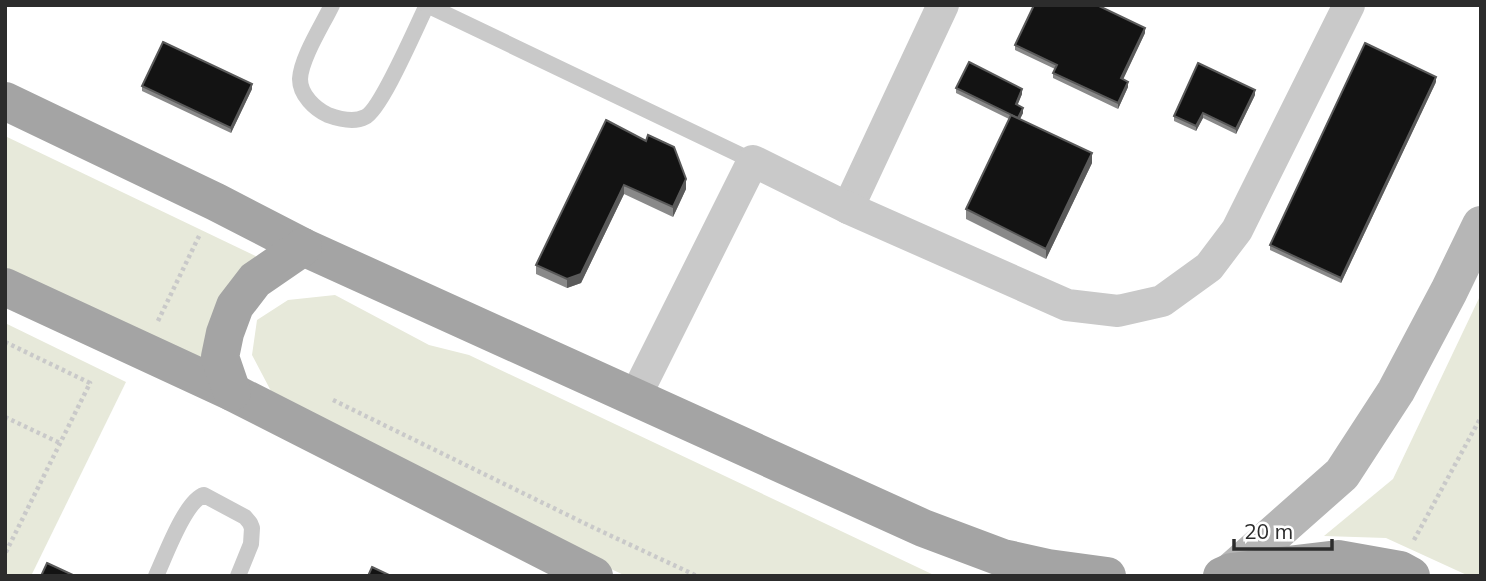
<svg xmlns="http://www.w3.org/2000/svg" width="1486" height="581" viewBox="0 0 1486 581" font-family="Mulish,sans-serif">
<rect width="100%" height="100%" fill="#fff"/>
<g fill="#e7e9da">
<path d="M5,136L266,261L214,383L5,286Z"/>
<path d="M1481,294V576H1469L1386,538L1324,536L1393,479Z"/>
<path d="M335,295L429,345L469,355L936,576H626L409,475L272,393L252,355L257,320L288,300Z"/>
<path d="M5,323L126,382L31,576H5Z"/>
</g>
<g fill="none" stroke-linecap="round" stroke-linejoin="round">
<g stroke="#c9c9c9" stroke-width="4.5" stroke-dasharray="3.5 3.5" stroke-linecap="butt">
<path d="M158,321L200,234"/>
<path d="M5,342L90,383L5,554"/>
<path d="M333,400L590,526L697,576"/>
<path d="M5,417L60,443"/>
<path d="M1414,540L1481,417"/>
</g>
<g stroke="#c9c9c9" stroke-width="16">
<path d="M332,5C323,24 301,58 300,79C300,95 315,109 328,115C339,119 354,123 365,117C381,110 417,25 427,5"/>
<path d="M427,5L753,161"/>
<path d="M156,576C165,557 185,501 204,495L245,517L250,523L252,528L251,544L238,576"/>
</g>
<g stroke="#c9c9c9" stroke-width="32">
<path d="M848,208L943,5"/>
<path d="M635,397L753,161L848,208L1067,305L1118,311L1162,301L1209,267L1237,230L1349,5"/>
</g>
<path stroke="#b6b6b6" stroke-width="38" d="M1231,572L1342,474L1396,391L1449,291L1481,225"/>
<g stroke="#a4a4a4" stroke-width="38">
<path d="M5,101L216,202L303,247L923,528L1003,558L1048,568L1107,576"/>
<path d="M5,287L232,392L594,576"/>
<path d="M232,392L220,357L225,333L235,306L255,280L303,247"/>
<path d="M1222,576L1231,572L1338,559L1400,570L1411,576"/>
</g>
</g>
<g fill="#898989">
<path d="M1145,33L1123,79L1128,87L1118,109L1053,78V73L1055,69L1015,50V45Z"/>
<path d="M1436,82L1341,283L1270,250V245Z"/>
<path d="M142,86L252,89L231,133L142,91Z"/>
<path d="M956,88L1022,94L1017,105L1023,113L1020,119L1092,163L1046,259L966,219V209L1009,119L956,93Z"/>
<path d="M1255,95L1236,134L1203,118L1196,131L1174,121V116Z"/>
<path d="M606,120L686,189L673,217L624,194L581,283L567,288L536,274V265Z"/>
</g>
<g fill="#5a5a5a">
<path d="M1145,28V33L1121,84V78Z"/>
<path d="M1436,77V82L1341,283V278Z"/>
<path d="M1128,82V87L1118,109V103Z"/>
<path d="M252,84V89L231,133V128Z"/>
<path d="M1022,89V94L1016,109V104Z"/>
<path d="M1255,90V95L1236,134V129Z"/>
<path d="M1023,108V113L1018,123V118Z"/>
<path d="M1203,113V118L1196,131V126Z"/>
<path d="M1092,153V163L1046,259V249Z"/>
<path d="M686,179V189L673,217V207Z"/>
<path d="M624,185V194L581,283L567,288V279Z"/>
</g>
<g fill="#131313" stroke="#5a5a5a" stroke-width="2">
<path d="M1034,5H1097L1145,28L1121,78L1128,82L1118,103L1053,73L1057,65L1015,45Z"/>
<path d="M163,42L252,84L231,128L142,86Z"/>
<path d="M1365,43L1436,77L1341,278L1270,245Z"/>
<path d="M969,62L1022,89L1016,104L1023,108L1018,118L956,88Z"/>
<path d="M1198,63L1255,90L1236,129L1203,113L1196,126L1174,116Z"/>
<path d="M1011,115L1092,153L1046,249L966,209Z"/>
<path d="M606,120L646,141L648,135L674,147L686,179L673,207L624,185L581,274L567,279L536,265Z"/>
<path d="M47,563L75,576H41Z"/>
<path d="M372,567L391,576H368Z"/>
</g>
<rect width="1486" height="581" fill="none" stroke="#2c2c2c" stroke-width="14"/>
<path d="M1234 539v10h98v-10" fill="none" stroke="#2c2c2c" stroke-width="3.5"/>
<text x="1244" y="539" font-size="21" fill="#2c2c2c" stroke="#ffffff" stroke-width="5" paint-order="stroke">20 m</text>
</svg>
